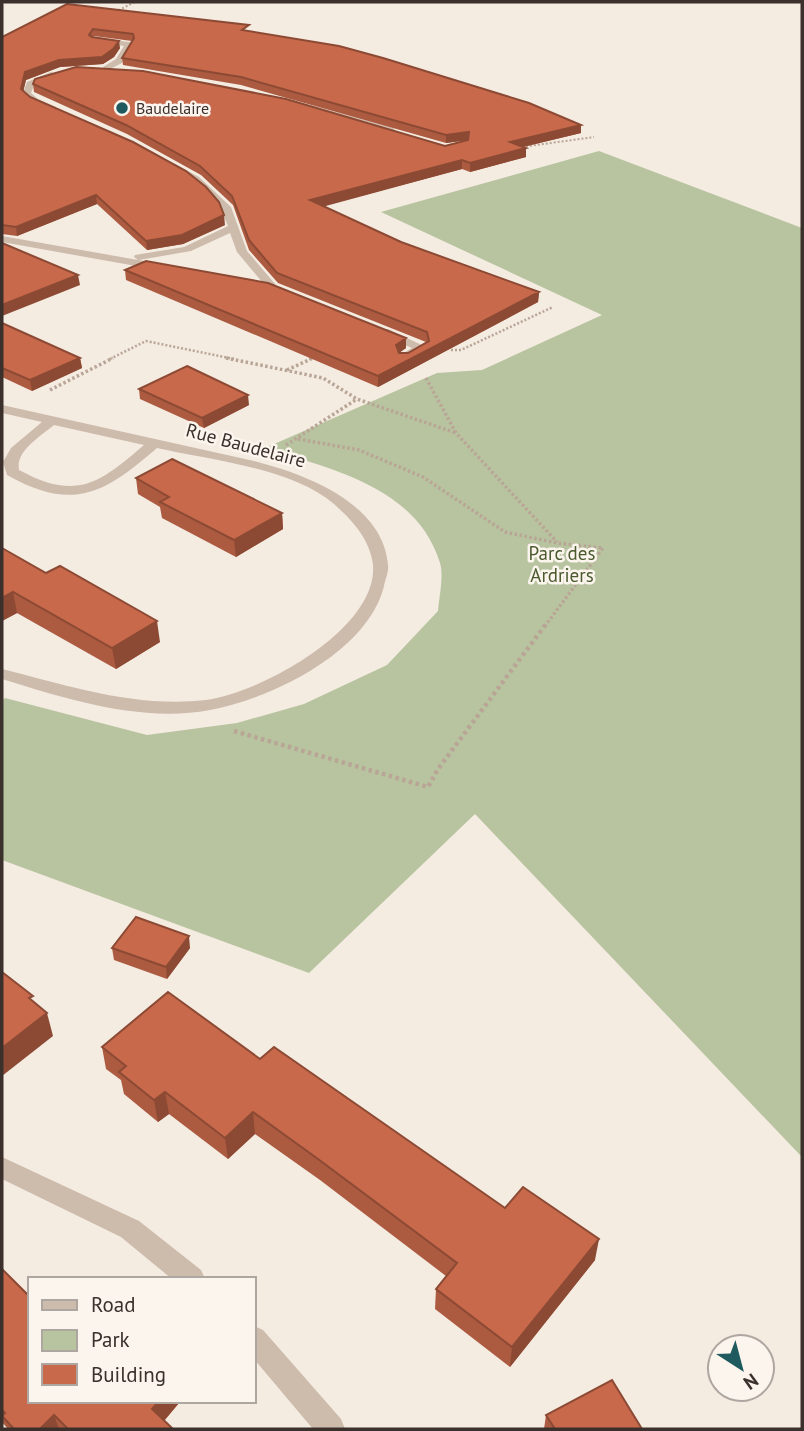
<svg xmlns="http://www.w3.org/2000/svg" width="804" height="1431" viewBox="0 0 804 1431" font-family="'PT Sans',sans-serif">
<rect width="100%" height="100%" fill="#f4ebe1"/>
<path fill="#b8c4a0" d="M599,151L802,228V1157L475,814L309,973L2,860V701L5,698L147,735L237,723L304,704L387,665L438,611C439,597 444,576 440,563C417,487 331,469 265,448L437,373L482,370L602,315L381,212Z"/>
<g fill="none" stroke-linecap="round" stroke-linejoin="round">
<g stroke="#b9a596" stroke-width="2" stroke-dasharray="2 2" stroke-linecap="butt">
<path d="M115,12L135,2"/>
<path d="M522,147L594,137"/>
</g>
<g stroke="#b9a596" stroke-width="2.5" stroke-dasharray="2 2" stroke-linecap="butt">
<path d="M451,350H461L553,307"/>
<path d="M110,359L146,341L234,359"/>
<path d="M309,359L314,357"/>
</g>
<g stroke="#b9a596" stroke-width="3.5" stroke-dasharray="2.5 2.5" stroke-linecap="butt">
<path d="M226,358L323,378L357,399L456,433"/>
<path d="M287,370L313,358"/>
<path d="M426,378L456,433L557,542"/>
<path d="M50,390L113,358"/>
<path d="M298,439L359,450L423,477L505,532L557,543L603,548L545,626"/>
<path d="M286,445L357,399"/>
</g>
<path stroke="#b9a596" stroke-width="4.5" stroke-dasharray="3.5 3.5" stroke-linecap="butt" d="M234,731L428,787L438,769L546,624"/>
<g fill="#cdbbac" fill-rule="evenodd">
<path d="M93,38L129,42L133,44L122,63L106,71L103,67L116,59L124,46L96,42Z"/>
<path d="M51,72L58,74L34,85L31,93L38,99L56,107L53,112L32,103L23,93L27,82Z"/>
<path d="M292,100L393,128L395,130L390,133L289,105Z"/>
<path d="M173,163L199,177L231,207L247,251L276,285V289H268L237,252L230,233L191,251L139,260L168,266V270L164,271L2,242V236L138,260L134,257L135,255L184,247L228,226C218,198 194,182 170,168V164Z"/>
<path d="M380,329H388L428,348L410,360H402V354L412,348L380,335Z"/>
<path d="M2,405L254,461C305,474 383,503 388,565C389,572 385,580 384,586C368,652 271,699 210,710C141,723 67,699 2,679V669C70,686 134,708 206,700C260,693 378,629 373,565C370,539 352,520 334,504C292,468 210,460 157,448C104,494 73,512 7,475L3,462L11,448L42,422L2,413ZM54,425L144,445C99,484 76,501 19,470C15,451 41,436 54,425Z"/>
<path d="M2,1157L139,1221L201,1270L205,1279H172L121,1237L2,1179Z"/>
<path d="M254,1326L263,1330L341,1419L345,1429H313L254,1359Z"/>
</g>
</g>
<g fill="#ac5a40">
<path d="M67,4L249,31L581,133L523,147L526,157L470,172L462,169L323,206L401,242L539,292L538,302L378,387L126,280L125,270L406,348L399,353H408L426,342L278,283L249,250L233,205L201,175L127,134L34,92L33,84L445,146L467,140L446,143L241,85L123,65L122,58L132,41L94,36L93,37L120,48L114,57L103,64L60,67L26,80L23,91L30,97L225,225L183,244L147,250L97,204L17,236L2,234V37Z"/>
<path d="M2,323L80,358L82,368L32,391L2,377Z"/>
<path d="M139,389L249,405L204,428L140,399Z"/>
<path d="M136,478L282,513L283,529L236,557L162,518L160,507L138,494Z"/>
<path d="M2,548L160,642L116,669L17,613L2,621Z"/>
<path d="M112,948H190L167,979L114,960Z"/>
<path d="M102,1047L260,1059L505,1208L595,1260L510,1367L435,1309L436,1289L446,1276L320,1180L255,1134L228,1159L169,1114L158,1122L124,1094L121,1080L106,1069Z"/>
<path d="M2,1269L30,1401L179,1403L164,1421L173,1429H8L2,1422Z"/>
<path d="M546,1415L642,1429H544Z"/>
</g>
<g fill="#8c4a34">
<path d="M119,41L120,48L114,57L103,64L60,67L26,80L22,97L21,89L25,72Z"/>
<path d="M581,125V133L510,150V142Z"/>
<path d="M469,132V140L446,143V135Z"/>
<path d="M526,148V157L470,172V163Z"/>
<path d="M462,160V169L311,210L310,200Z"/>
<path d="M96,195L97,204L17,236L16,227Z"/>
<path d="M224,215L225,225L183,244L147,250L146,241Z"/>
<path d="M78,275L80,285L2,316V305Z"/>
<path d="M539,292L538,302L378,387V376Z"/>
<path d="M406,338V348L396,355V345Z"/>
<path d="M80,358L82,368L32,391L30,380Z"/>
<path d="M248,395L249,405L204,428L202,418Z"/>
<path d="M282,513L283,529L236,557L234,540Z"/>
<path d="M13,592L17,613L2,621V598Z"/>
<path d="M157,621L160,642L116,669L112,648Z"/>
<path d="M189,936L190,948L167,979L166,967Z"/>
<path d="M47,1013L53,1036L2,1076V1048Z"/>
<path d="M165,1092L169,1114L158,1122L154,1100Z"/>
<path d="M253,1112L255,1134L228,1159L225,1138Z"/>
<path d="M599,1239L595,1260L510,1367L512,1347Z"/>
<path d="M159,1401H179V1403L157,1429L152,1409Z"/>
<path d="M54,1415L59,1429H40Z"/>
</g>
<g fill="#c8694b" stroke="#8c4a34" stroke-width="2">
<path d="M67,4L249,25L242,30L339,46L383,58L529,103L581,125L510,142L526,148L470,163L462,160L310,200L401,242L539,292L378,376L125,270L146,261L268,283L406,338L396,345L399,353H408L429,341L427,332L277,273L249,240L232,196L200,166L126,125L33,84L35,79L76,67L143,71L286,99L445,146L468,140L469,132L446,135L241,77L122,58L134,38L133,34L93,29L89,35L92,37L119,41L113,49L102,57L59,60L25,72L21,89L30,97L133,142L186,171L206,187L219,202L224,215L182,235L146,241L96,195L16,227L2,225V37Z"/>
<path d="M2,243L78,275L2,305Z"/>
<path d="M2,323L80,358L30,380L2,368Z"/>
<path d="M187,366L248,395L202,418L139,389Z"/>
<path d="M172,459L282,513L234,540L160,502L169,497L136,478Z"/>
<path d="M2,548L46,573L60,566L157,621L112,648L13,592L2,598Z"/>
<path d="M136,917L189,936L166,967L112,948Z"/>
<path d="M2,972L33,996L29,998L47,1013L2,1048Z"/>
<path d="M168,992L260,1059L274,1047L505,1208L523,1187L599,1239L512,1347L436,1289L457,1263L318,1159L253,1112L225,1138L165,1092L154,1100L119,1072L126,1066L102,1047Z"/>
<path d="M2,1269L30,1297V1401H159L152,1409L173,1429H68L54,1415L40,1429H14L2,1416L5,1413L2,1410Z"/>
<path d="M612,1380L642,1429H555L546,1415Z"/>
</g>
<circle fill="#1f5a5e" stroke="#fbf5ee" stroke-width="2.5" cx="122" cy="108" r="7"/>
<g text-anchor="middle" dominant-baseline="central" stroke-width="5" stroke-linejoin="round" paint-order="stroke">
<g font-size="16" fill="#3b302b" stroke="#fbf5ee" text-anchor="start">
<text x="136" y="108">Baudelaire</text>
</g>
<g font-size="19" fill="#3b302b" stroke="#fbf5ee">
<text transform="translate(246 445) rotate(15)">Rue Baudelaire</text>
</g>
<g font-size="19" fill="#4a5a2e" stroke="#fbf5ee">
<text x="562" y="553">Parc des<tspan x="562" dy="22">Ardriers</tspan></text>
</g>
</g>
<rect width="804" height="1431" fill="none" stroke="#3b302b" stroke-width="7"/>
<rect x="28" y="1277" width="228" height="126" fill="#fbf5ee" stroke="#aea6a0" stroke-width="2"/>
<rect x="42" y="1300" width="35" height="10" fill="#cdbbac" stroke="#aea6a0" stroke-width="2"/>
<text x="91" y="1312" font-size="21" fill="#3b302b">Road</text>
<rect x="42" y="1330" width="35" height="21" fill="#b8c4a0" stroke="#aea6a0" stroke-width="2"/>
<text x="91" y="1347" font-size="21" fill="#3b302b">Park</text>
<rect x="42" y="1364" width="35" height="21" fill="#c8694b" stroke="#aea6a0" stroke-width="2"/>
<text x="91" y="1382" font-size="21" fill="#3b302b">Building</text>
<g transform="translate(741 1368) rotate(144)"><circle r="33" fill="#fbf5ee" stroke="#aea6a0" stroke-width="2"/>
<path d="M0-5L12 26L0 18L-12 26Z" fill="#1f5a5e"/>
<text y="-10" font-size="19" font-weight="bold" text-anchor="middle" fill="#3b302b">N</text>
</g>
</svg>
